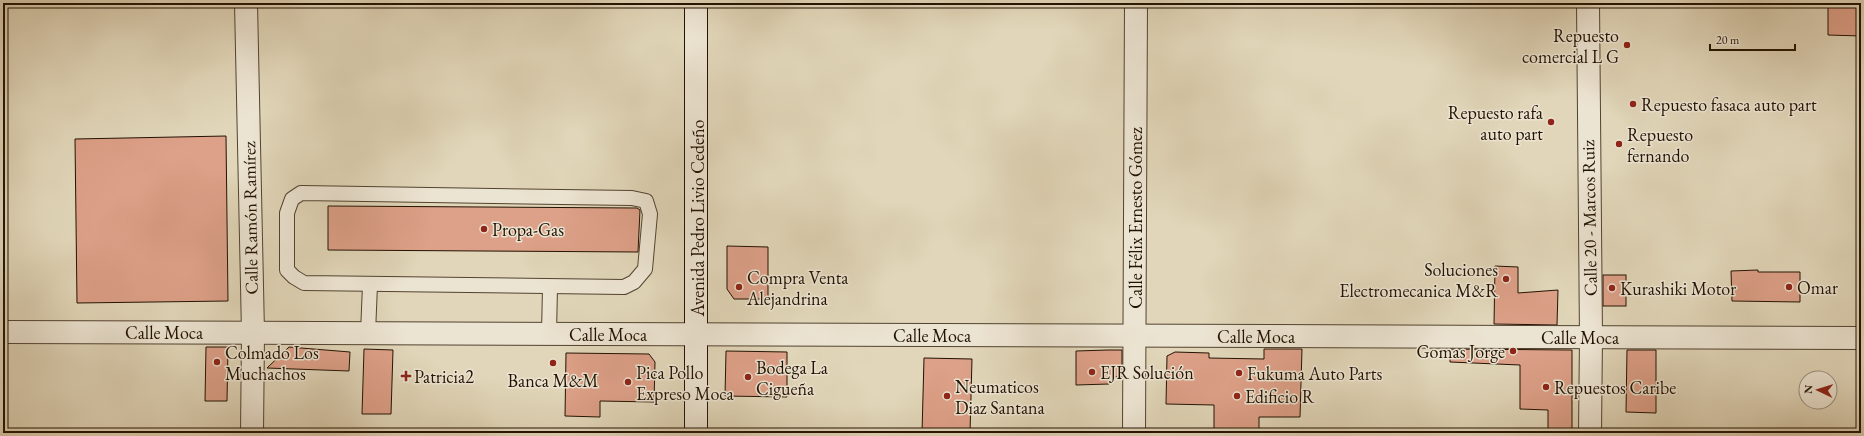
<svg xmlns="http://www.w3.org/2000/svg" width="1864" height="436" viewBox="0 0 1864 436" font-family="'EB Garamond',serif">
<rect width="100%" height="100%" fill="#e1d6b9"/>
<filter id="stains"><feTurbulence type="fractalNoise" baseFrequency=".005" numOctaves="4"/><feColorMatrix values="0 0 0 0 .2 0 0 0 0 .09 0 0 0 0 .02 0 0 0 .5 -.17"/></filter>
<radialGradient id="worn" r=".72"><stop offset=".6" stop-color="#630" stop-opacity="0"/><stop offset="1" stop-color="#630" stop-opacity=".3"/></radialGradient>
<g fill="#dda088" stroke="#221202">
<path d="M1828,3H1861V36L1828,35Z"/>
<path d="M226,136L228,301L77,303L75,139Z"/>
<path d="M328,206L637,208L640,210L638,252L328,250Z"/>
<path d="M727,246L768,247V299H734L727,289Z"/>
<path d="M1495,266L1518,267V293L1558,290L1557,325L1494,324Z"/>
<path d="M1758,270V272H1800V302L1732,301L1731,271Z"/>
<rect x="1603" y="275" width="23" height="31"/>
<path d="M206,347H228L227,401H205Z"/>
<path d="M289,347L350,352L349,371L267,368Z"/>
<path d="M364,349L393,350L391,414H362Z"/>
<path d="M1264,349H1302L1300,417H1259V433H1214V405L1166,404L1167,356L1175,352L1209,353V358L1264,359Z"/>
<path d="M1450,349L1572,350V433H1548V410L1520,409V365L1450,362Z"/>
<path d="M1108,350H1122V377H1109V384L1076,385V351Z"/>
<path d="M1627,350H1656V413L1626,412Z"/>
<path d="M726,351L787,352V397L725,396Z"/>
<path d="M566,353L649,354L655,362L654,402L600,401V417L565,416Z"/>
<path d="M924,358L972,359L970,433H922Z"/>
</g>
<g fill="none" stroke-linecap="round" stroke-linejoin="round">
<g stroke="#524330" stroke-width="16">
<g id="service">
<path d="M301,193L632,198L646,201L650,214L645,269L634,282L624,287L304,283L294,277L287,270V213L292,199Z"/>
<path d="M368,333L370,285"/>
<path d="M549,334L550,287"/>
</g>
</g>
<g stroke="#524330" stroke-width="24">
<g id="minor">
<path d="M246,3L253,333L252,433"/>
<path d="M1588,3L1591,337L1590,433"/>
<path d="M3,332L1861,338"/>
<path d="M1134,433L1136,3"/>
</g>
</g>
<g stroke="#221202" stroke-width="24">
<path id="secondary" d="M696,3V433"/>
</g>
<use href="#service" stroke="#ece4d2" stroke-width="14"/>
<use href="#minor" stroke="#ece4d2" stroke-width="22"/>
<use href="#secondary" stroke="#ece4d2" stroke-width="22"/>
</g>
<g fill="#8f2418" stroke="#ece4d2" stroke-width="1.5">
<circle cx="1627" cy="45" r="4"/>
<circle cx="1633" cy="104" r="4"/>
<circle cx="1551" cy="122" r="4"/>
<circle cx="1619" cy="144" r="4"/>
<circle cx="484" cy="229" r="4"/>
<circle cx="1506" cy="279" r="4"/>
<circle cx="739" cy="287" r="4"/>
<circle cx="1789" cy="287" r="4"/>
<circle cx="1612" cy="288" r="4"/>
<circle cx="1513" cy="351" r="4"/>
<circle cx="217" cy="362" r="4"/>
<circle cx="553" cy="363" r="4"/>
<circle cx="1092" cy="372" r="4"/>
<circle cx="1239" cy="373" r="4"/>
<path d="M404 370h4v4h4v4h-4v4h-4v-4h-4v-4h4z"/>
<circle cx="748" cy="377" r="4"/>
<circle cx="628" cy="382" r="4"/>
<circle cx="1546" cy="387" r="4"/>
<circle cx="947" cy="396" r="4"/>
<circle cx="1237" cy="396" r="4"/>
</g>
<g text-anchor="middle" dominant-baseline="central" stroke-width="3" stroke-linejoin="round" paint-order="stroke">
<g font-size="18" fill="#221202" stroke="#ece4d2" text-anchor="start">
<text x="1619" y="35" text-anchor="end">Repuesto<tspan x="1619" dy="21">comercial L G</tspan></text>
<text x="1641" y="104">Repuesto fasaca auto part</text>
<text x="1543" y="112" text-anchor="end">Repuesto rafa<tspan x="1543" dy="21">auto part</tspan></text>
<text x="1627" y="134">Repuesto<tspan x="1627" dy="21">fernando</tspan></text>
<text x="492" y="229">Propa-Gas</text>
<text x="1498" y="269" text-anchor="end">Soluciones<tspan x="1498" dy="21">Electromecanica M&amp;R</tspan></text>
<text x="747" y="277">Compra Venta<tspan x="747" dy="21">Alejandrina</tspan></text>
<text x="1797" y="287">Omar</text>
<text x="1620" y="288">Kurashiki Motor</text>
<text x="1505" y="351" text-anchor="end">Gomas Jorge</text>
<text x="225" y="352">Colmado Los<tspan x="225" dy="21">Muchachos</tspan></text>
<text x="756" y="367">Bodega La<tspan x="756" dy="21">Cigueña</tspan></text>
<text x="636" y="372">Pica Pollo<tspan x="636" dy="21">Expreso Moca</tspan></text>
<text x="1100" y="372">EJR Solución</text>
<text x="1247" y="373">Fukuma Auto Parts</text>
<text x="414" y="376">Patricia2</text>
<text x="553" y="380" text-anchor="middle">Banca M&amp;M</text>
<text x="955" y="386">Neumaticos<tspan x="955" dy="21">Diaz Santana</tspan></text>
<text x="1554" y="387">Repuestos Caribe</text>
<text x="1245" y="396">Edificio R</text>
</g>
<g font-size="18" fill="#221202" stroke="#ece4d2">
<text transform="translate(250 218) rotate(-91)">Calle Ramón Ramírez</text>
<text transform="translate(697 218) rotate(-90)">Avenida Pedro Livio Cedeño</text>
<text transform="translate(1135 218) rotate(-90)">Calle Félix Ernesto Gómez</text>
<text transform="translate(1589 218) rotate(-91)">Calle 20 - Marcos Ruiz</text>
<text x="164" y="332">Calle Moca</text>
<text x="608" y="334">Calle Moca</text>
<text x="932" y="335">Calle Moca</text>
<text x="1256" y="336">Calle Moca</text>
<text x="1580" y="337">Calle Moca</text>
</g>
</g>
<rect width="1864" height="436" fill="none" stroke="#e1d6b9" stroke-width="16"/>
<rect x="4" y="4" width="1856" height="428" fill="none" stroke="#221202" stroke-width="2"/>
<rect x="8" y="8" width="1848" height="420" fill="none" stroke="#221202"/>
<g transform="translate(1818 390) rotate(274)"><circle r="19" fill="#ece4d2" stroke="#9b907f"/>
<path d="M0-3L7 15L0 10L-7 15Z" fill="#8f2418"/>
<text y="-6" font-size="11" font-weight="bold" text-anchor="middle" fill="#221202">N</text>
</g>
<path d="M1710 44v6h85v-6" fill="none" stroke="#221202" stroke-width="2"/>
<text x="1716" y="44" font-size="12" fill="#221202" stroke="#ece4d2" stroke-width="3" paint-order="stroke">20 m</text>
<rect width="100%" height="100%" filter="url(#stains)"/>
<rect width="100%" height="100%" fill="url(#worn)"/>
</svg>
